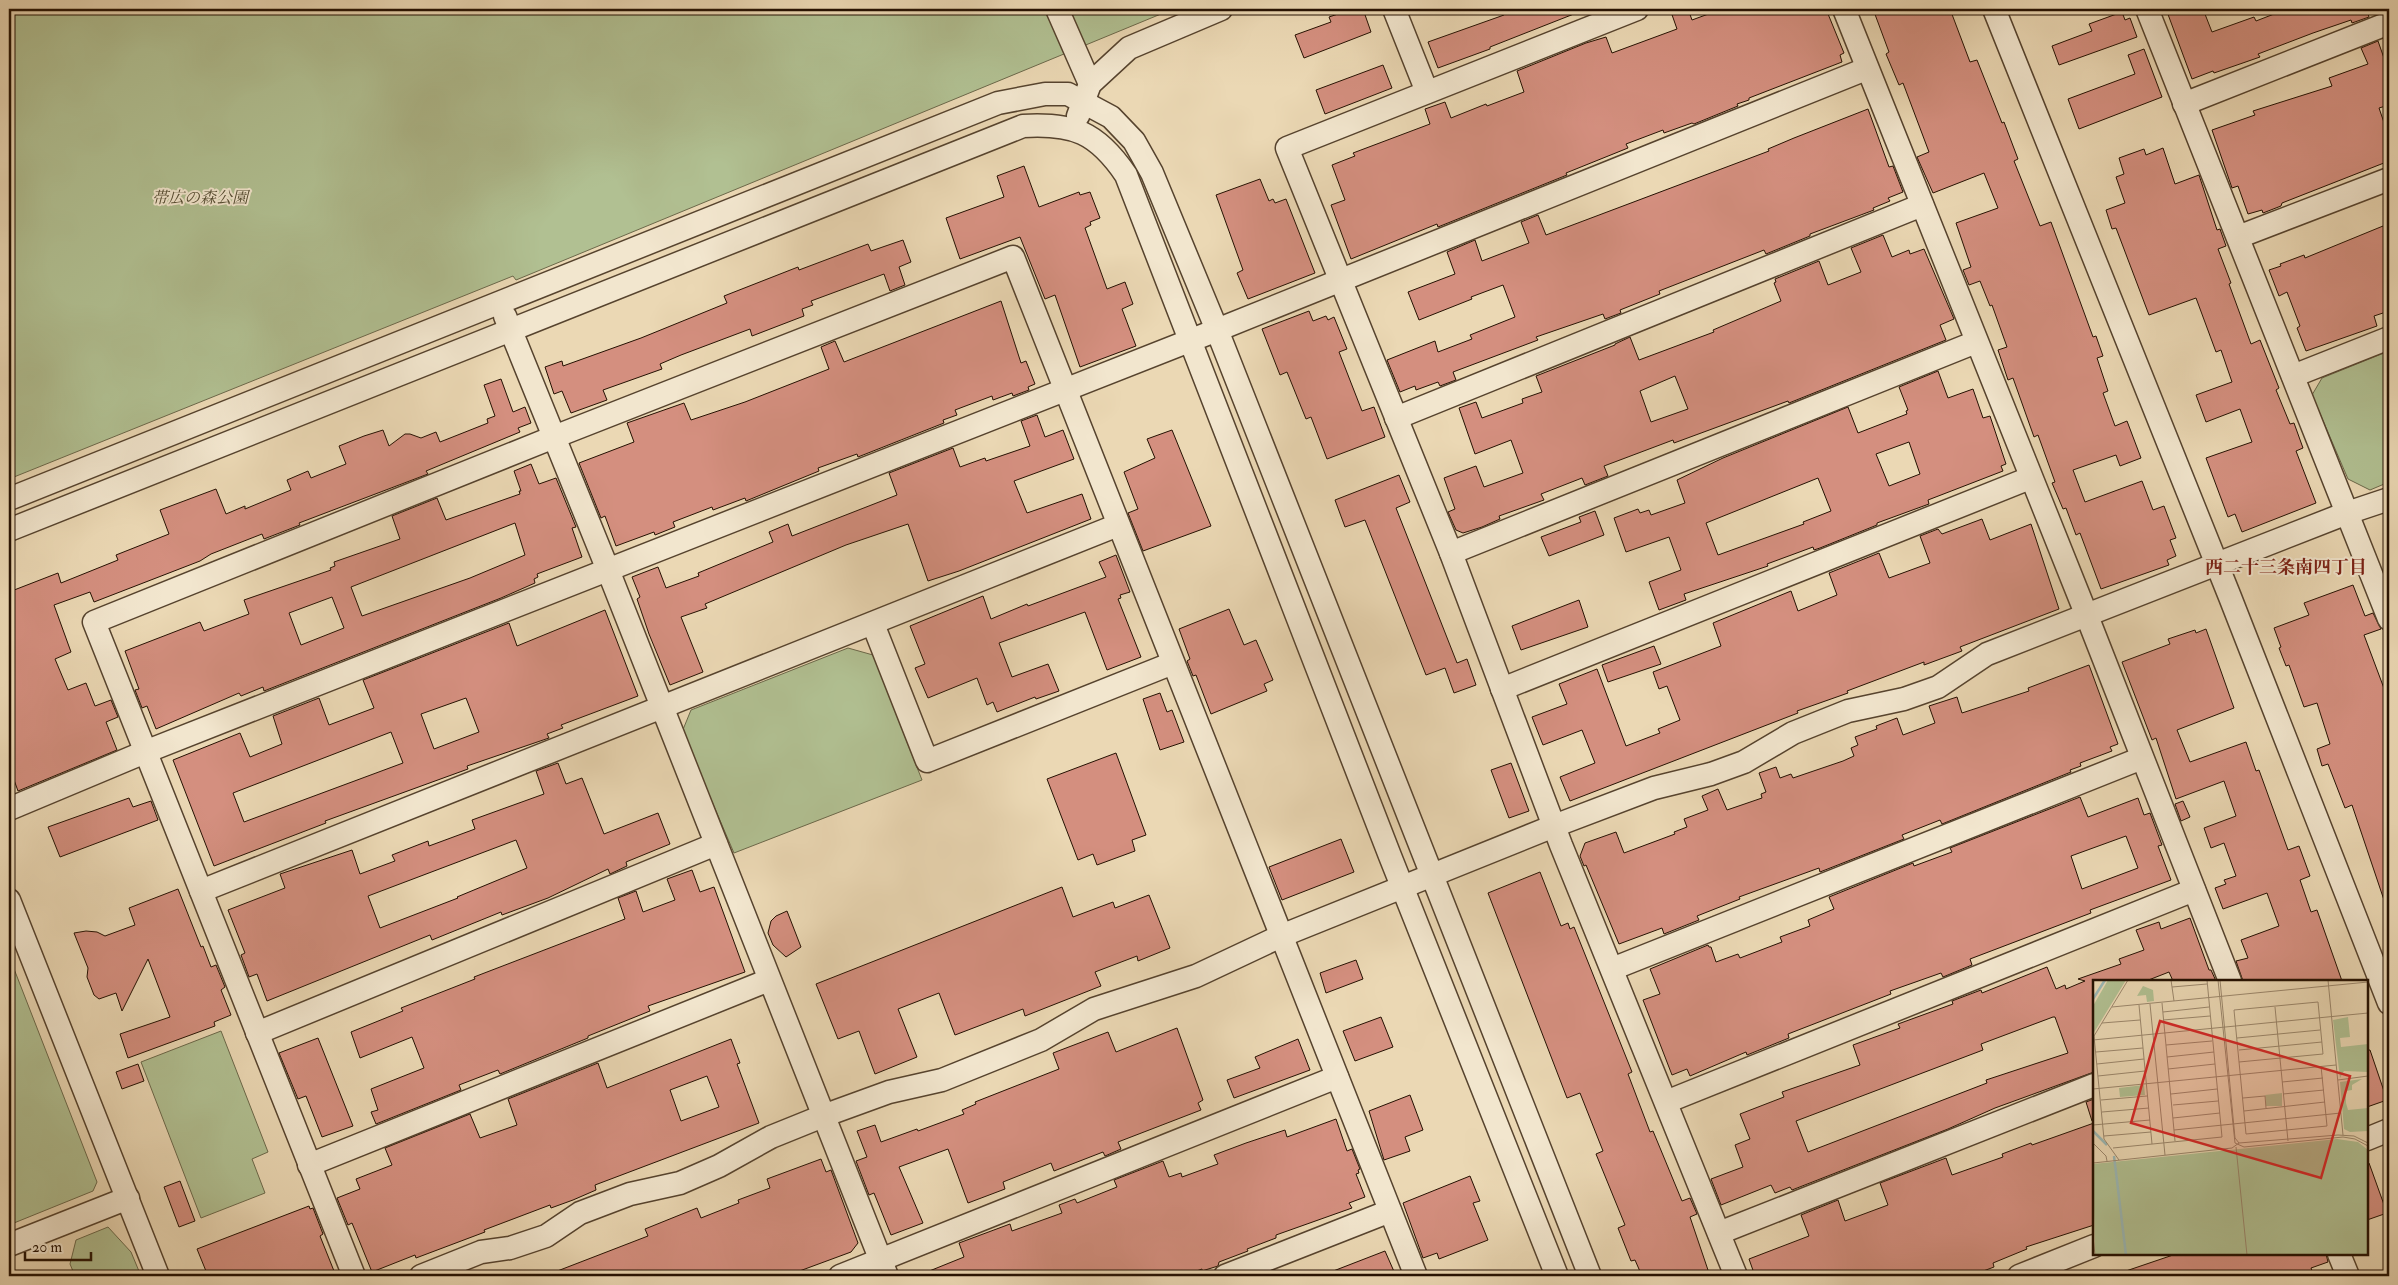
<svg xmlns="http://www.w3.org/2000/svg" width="2398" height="1285" viewBox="0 0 2398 1285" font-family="'IM FELL Double Pica','Noto Serif JP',serif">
<rect width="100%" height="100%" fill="#ebd8b4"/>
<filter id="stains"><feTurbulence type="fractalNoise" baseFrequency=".004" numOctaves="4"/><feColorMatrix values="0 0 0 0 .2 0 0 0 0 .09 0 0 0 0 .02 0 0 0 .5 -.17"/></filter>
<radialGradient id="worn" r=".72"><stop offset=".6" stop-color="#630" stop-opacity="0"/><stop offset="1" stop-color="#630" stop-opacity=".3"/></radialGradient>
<g fill="#b1c092" stroke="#6b684a">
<path d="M9,9H1173L516,280L513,276L9,479Z"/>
<path d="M2389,351V482L2370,490L2348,479L2312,395L2322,378Z"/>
<path d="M848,648L873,655L922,780L734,853L682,732L691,710Z"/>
<path d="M9,956L97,1182L93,1191L9,1225Z"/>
<path d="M221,1031L268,1152L252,1159L265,1193L201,1218L141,1062Z"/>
<path d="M108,1227L131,1252L141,1276H75L70,1264L76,1240Z"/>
</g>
<g fill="#d48f7f" stroke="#251102" fill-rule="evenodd">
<path d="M1353,9H1363L1371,32L1304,58L1295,35L1331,22L1329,17Z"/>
<path d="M1502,9L1584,10L1490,47V49L1438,68L1428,42L1504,15Z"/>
<path d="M1670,9H1688L1692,20L1722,9H1826L1844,53L1840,55L1842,62L1749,98V100L1737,104L1738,106L1694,124L1692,123L1664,133L1663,130L1626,144L1628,148L1566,173L1567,175L1438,227L1437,224L1351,259L1331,205L1345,200L1332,165L1355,156L1353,153L1430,124L1425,109L1445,102L1451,118L1486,104L1487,106L1524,92L1517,71L1586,43L1606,37L1612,53L1677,29Z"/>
<path d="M1873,9H1950L1970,62L1977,60L2002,123L2004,122L2018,159L2014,161L2040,226L2051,222L2093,337L2096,336L2103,356L2097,358L2108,391L2103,393L2115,426L2127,421L2141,458L2120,466L2116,455L2073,470L2085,502L2142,481L2153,510L2164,506L2176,538L2170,540L2176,556L2167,560L2169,565L2101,589L2080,533L2076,535L2066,508L2063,509L2052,483L2055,482L2038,435L2034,437L2013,378L2008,380L1998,350L2007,347L1992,305L1990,306L1980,281L1969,285L1963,270L1971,267L1956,223L1998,208L1984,173L1933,193L1917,157L1929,152L1903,83L1899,85L1886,54L1889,52Z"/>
<path d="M2166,9H2203L2212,32L2254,17L2256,21L2287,9H2377V11L2368,14L2369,17L2352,23L2351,20L2313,33L2258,54L2260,57L2214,73L2213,71L2192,79Z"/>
<path d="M2122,12L2125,20L2130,18L2137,37L2059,65L2052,46L2092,31L2089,24Z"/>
<path d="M2378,41L2385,61L2389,60V105L2379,108L2389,137V161L2282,203L2281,206L2263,213L2262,210L2248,214L2238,186L2232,188L2212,130L2255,115L2253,111L2332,86L2329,78L2368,64L2361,48Z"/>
<path d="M2144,49L2162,97L2079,129L2068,99L2135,74L2128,55Z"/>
<path d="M1383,65L1392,88L1325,114L1316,90Z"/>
<path d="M1868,109L1889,167L1893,166L1903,192L1888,198L1890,201L1873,208L1874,210L1810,234V236L1766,254L1764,250L1659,291L1660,294L1620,310L1621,313L1605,319L1603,314L1536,337L1538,340L1453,372L1456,380L1440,386L1438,382L1416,390L1415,386L1400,392L1387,360L1435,341L1438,352L1472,339L1470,335L1515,317L1503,285L1471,297L1472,299L1419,320L1408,292L1455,274L1447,252L1475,240L1482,261L1529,243L1521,222L1538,215L1546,235L1769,151L1768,149L1794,138Z"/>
<path d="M2163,148L2175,184L2199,175L2217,230L2220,229L2226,246L2218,249L2231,283L2229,284L2251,344L2260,340L2279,388L2276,390L2290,424L2294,423L2303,448L2296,451L2316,503L2242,532L2235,514L2228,517L2206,458L2252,442L2240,409L2206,422L2196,395L2232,382L2221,350L2216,352L2196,298L2149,315L2116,228L2112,229L2106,210L2125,203L2116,177L2124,174L2119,158L2144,149L2146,155Z"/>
<path d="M1024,166L1039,207L1079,192L1080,195L1090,192L1100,218L1090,222L1091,225L1085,228L1107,289L1125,282L1133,304L1122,309L1136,346L1080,367L1055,295L1045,299L1020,237L960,259L946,218L1004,197L997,176Z"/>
<path d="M1260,179L1269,201L1273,199L1275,203L1286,199L1315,273L1248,299L1237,273L1243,270L1216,195Z"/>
<path d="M2383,226L2389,244V311L2374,316L2377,326L2306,351L2297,328L2300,326L2287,292L2279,296L2269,270L2281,266L2280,264L2304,255L2305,258Z"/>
<path d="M1883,235L1892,257L1909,250L1910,254L1924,249L1954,319L1940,325L1946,340L1789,403L1788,401L1674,443L1673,440L1604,466L1608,476L1585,485L1582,478L1541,494L1544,500L1499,516L1500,519L1482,527L1463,533L1456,530L1448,512L1455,509L1444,478L1476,466L1484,487L1523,473L1511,440L1475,454L1459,408L1476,402L1482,418L1523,403L1522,399L1542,392L1536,376L1615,345V344L1630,337L1639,360L1714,332L1713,330L1781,301L1774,283L1776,282L1775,279L1819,261L1828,285L1861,272L1851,248ZM1675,376L1688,409L1651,422L1640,391Z"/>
<path d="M903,240L911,262L899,267L905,285L890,291L884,274L811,301L813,305L802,309L804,316L752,336L750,329L681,355L660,364L662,369L603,390L607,400L571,413L562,391L554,394L545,367L562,361L563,366L641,338L727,303L724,296L798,267L799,270L868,244L871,251Z"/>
<path d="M1001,301L1021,363L1026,361L1035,384L1028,387L1029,390L1013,396L1012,393L993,400L992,396L955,410L957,415L943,420L944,423L858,457L857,454L818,468L819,471L746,501L745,498L713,510L712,507L673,522L675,527L655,535L654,532L616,546L605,516L601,518L579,463L634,442L627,423L684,403L691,420L745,402L829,369L821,347L835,341L844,362Z"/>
<path d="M1309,311L1313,321L1326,316L1328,320L1334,317L1347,349L1339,352L1362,411L1374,407L1385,437L1327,459L1311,417L1306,419L1287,372L1280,375L1262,329Z"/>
<path d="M1938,371L1948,398L1973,389L1983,418L1990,416L2006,464L2001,466L2003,471L1928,500L1929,504L1877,523V525L1820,548L1814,550L1813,547L1767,564L1768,566L1684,594L1686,600L1659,610L1649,582L1681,570L1669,537L1626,552L1614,518L1638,509L1640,513L1649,510L1651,515L1685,503L1677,480L1723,458L1848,407L1858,433L1907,414L1906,411L1908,410L1899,387ZM1909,442L1920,474L1889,486L1876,454ZM1818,478L1831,511L1803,522L1804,524L1718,555L1706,523Z"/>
<path d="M501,379L513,412L525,407L531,423L518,428L520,432L426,471L428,474L299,523L300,525L264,539L262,534L211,554L200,561L94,602L90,592L54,605L71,652L55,659L68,690L86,683L95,706L111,700L118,717L106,722L117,750L18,791L9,766V592L58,573L61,583L118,560L116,555L169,534L160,510L216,489L226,514L245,506V509L291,490L287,480L308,471L311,478L346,464L339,446L364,436L383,430L389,446L405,434H410L421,438L436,432L440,442L488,423L487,419L495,416L484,385Z"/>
<path d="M1037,415L1045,437L1063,430L1074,459L1014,481L1027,513L1082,494L1091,519L959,571L928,581L908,524L846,545L705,604L707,608L681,617L703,672L670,685L649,634L637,599L640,597L632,577L658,567L666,588L699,576L698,573L773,542L769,532L788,524L792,536L897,495L889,473L953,448L960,467L985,458L986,461L1030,446L1021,421Z"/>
<path d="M1172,430L1211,526L1143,551L1128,513L1138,509L1124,472L1155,458L1147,439Z"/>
<path d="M531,464L539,484L556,478L576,527L572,528L582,557L537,574L538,577L534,579L535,583L501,598L264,691L263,687L241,696L239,693L156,729L147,706L142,708L135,690L139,689L125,651L200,622L204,631L249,614L244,600L331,570L330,568L335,566L334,562L400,539L392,516L437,498L446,520L520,494L519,491H521L514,471ZM515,523L525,555L470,578L362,616L351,587ZM332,597L344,628L301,645L289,613Z"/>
<path d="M1399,475L1410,502L1396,508L1457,663L1467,659L1476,685L1454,693L1445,668L1426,675L1365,520L1345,527L1335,500Z"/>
<path d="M1595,511L1604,535L1549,556L1541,537L1581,522L1579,517Z"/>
<path d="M1982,519L1990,540L2031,524L2059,609L1960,647L1962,651L1924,665V662L1847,691L1848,693L1797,711L1798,713L1570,801L1560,777L1595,763L1582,730L1543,745L1532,717L1567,704L1559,684L1597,669L1626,746L1660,733L1658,729L1680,720L1667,686L1659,689L1653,672L1721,646L1713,623L1791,591L1798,611L1837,595L1829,573L1879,553L1889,578L1930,563L1920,536L1938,529L1942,534Z"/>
<path d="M1116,555L1130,592L1120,595L1121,598L1118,599L1141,657L1107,670L1085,612L999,643L1012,677L1048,664L1059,691L1036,699L1035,697L997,712L993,702L987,705L977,678L928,698L915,668L925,664L910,626L983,596L991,619L1027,604L1028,606L1106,577L1099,562Z"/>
<path d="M2353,585L2365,616L2373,613L2381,629L2364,635L2385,691L2389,690V905L2386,906L2352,805L2345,808L2328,764L2322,766L2317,749L2330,744L2317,703L2304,707L2289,665L2286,666L2279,648L2281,647L2274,628L2309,615L2304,603Z"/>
<path d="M1579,600L1588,627L1521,650L1512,626Z"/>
<path d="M1229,609L1244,645L1256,640L1273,680L1264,684L1267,691L1211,714L1196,675L1193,676L1187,661L1190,659L1179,629Z"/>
<path d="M605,610L638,696L561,725L563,728L547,734L549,738L467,766L468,769L325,821L326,823L214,866L173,760L240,733L250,757L282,744L273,716L319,698L329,725L374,708L363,680L509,623L517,646ZM466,698L479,732L434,749L421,714ZM391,732L403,763L244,822L233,793Z"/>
<path d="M2206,629L2234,708L2177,730L2190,762L2246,742L2256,771L2259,770L2288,850L2299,846L2310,876L2300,880L2311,912L2317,910L2342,981H2243L2236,961L2248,958L2241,940L2279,926L2267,893L2223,909L2215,888L2226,884L2224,880L2236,876L2224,843L2211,848L2204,828L2236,816L2224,781L2176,799L2156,738L2152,740L2122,662L2170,644L2168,639L2195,630L2196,633Z"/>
<path d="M1654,646L1661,664L1608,682L1602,665Z"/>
<path d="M2089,665L2118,744L2110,747L2112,751L2080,763L2081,766L2070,770L2071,772L1942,824L1940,820L1902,835L1904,839L1820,872L1819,868L1739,897L1740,899L1697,916L1699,920L1664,934L1662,928L1619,944L1586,865L1584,866L1580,856L1585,843L1616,832L1624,853L1675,834L1674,832L1687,827L1684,819L1708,810L1702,796L1718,789L1727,810L1762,798L1761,794L1766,792L1759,773L1776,767L1780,778L1791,774L1793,778L1843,761L1854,756L1851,748L1858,745L1855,737L1877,729L1876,726L1897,718L1903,735L1935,723L1929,706L1957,697L1962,713L2029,691L2028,688Z"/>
<path d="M1160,693L1167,712L1172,710L1184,742L1160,750L1143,699Z"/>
<path d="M1116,753L1146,835L1132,840L1135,851L1097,865L1093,854L1078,860L1047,779Z"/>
<path d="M558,763L566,784L582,778L604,834L658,813L670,844L626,862L627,866L610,874L608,869L548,898L502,915L501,912L432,940L430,935L267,1001L257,974L249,977L241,955L245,953L228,910L285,888L280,874L352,850L360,874L395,861L392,855L428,841L429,846L475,829L472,820L544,794L536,771ZM516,840L527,868L457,897L458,898L380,928L368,896Z"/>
<path d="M1511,763L1529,811L1509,818L1491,770Z"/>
<path d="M2080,797L2088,817L2138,798L2144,815L2150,813L2162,845L2158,846L2171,880L2090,910L2091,913L1970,959L1972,965L1943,977L1941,973L1890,991L1891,994L1788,1034L1789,1038L1747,1055L1746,1052L1690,1076L1687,1069L1672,1075L1643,1000L1660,994L1650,969L1708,945L1709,947H1711L1716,962L1738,954L1740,958L1782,942L1780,937L1810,926L1808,920L1834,909L1829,897L1913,863L1914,866L1952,852L1950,848ZM2126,836L2138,868L2082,889L2071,856Z"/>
<path d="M129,798L133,807L151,801L158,820L60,857L48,827Z"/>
<path d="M2183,801L2190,817L2181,821L2175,804Z"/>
<path d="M1341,839L1354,872L1282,900L1269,867Z"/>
<path d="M692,870L700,892L714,887L745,972L648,1006L650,1011L588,1036V1038L500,1074L498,1070L459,1085L461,1090L376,1124L371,1112L378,1110L371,1089L424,1068L412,1037L360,1058L351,1032L403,1011L401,1008L475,979L474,977L625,919L618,898L636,891L643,912L675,900L667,879Z"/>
<path d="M1540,872L1561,926L1568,923L1570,929L1574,927L1632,1072L1628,1074L1650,1132L1653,1131L1682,1201L1690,1198L1697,1214L1690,1217L1709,1273L1700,1276H1642L1635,1260L1631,1261L1618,1228L1625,1225L1596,1154L1603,1151L1580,1093L1567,1098L1488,893Z"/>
<path d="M1062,887L1073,917L1113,902L1115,908L1149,895L1170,948L1138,961L1137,956L1095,972L1101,986L1025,1016L1023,1009L955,1035L939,993L898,1009L917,1057L875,1074L859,1031L838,1039L816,984Z"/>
<path d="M178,889L201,947L203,946L211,967L216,965L225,987L221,990L231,1015L214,1022L215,1026L128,1058L120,1034L170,1017L148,959L122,1011L116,993L99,999L94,995L87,977L88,968L74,933L86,931L97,932L105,936L135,925L129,908Z"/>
<path d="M787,911L801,947L786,957L773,945L768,933L771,921L776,916Z"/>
<path d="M2190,918L2209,970H2211L2216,981H2173L2169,972L2146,981H2094V1072L1995,1108L1948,1129L1792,1190L1790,1187L1775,1193L1771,1185L1721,1205L1711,1179L1743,1167L1735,1145L1750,1139L1740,1114L1784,1097L1782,1092L1860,1065L1853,1045L1900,1028L1898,1024L1953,1004L1952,1001L1981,990L1982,993L2047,967L2056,989L2065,985L2066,989L2085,981L2078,979L2121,964L2119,959L2144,950L2136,930L2159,922L2161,929ZM2053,1017H2055L2068,1053L1986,1080L1987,1083L1808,1152L1796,1121L1983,1050L1981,1044Z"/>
<path d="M1356,960L1363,979L1326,993L1320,973Z"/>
<path d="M1381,1017L1393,1047L1355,1061L1343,1031Z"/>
<path d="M1177,1028L1203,1100L1198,1103L1201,1110L1118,1142L1121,1149L1105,1156L1103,1152L1054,1171L1051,1163L1003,1182L1005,1189L968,1203L948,1149L899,1167L923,1223L891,1235L874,1193L869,1195L856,1161L867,1157L857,1131L875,1125L881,1142L917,1129L918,1131L964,1114L962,1110L976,1104L975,1102L1059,1069L1053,1053L1108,1032L1116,1052Z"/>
<path d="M318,1038L353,1126L322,1137L306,1096L298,1099L279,1053Z"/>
<path d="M731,1039L740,1063L737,1064L759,1123L595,1185L596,1190L573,1200L551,1208L550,1205L484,1230L485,1232L416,1258L415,1255L372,1272L352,1223L348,1225L337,1198L360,1189L356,1179L392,1165L385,1148L470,1114L480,1138L517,1125L508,1099L598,1063L607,1088ZM707,1076L719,1107L681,1121L670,1090Z"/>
<path d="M1298,1039L1310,1070L1234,1098L1227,1080L1260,1068L1255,1057Z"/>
<path d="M2367,1050H2370L2387,1100L2367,1107Z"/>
<path d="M138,1064L144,1081L122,1089L116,1072Z"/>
<path d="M1410,1095L1423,1130L1405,1137L1410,1151L1384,1160L1369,1111Z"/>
<path d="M2094,1099V1120L2092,1121L2086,1102Z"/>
<path d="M1336,1119L1347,1151L1352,1149L1360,1169L1358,1170L1359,1173L1356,1174L1365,1197L1349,1203L1352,1208L1276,1235V1238L1247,1249L1248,1251L1219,1262L1218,1266L1202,1271V1269L1183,1276H917L964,1257L959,1243L1010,1224L1012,1231L1062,1213L1059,1205L1075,1199L1077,1203L1117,1187L1114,1180L1163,1161L1169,1177L1181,1173L1182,1177L1218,1164L1214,1155L1246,1143L1285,1130L1287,1137Z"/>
<path d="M2094,1123V1225L2026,1247L2027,1249L1993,1263L1994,1267L1970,1276H1755L1749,1259L1809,1236L1801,1215L1838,1200L1845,1221L1888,1205L1880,1183L1946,1158L1952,1175L2003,1157L2002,1154L2031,1143L2032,1145Z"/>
<path d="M821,1159L826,1172L831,1170L858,1243L851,1252L786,1276H547V1275L648,1236L645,1229L697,1208L701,1218L739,1203L738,1200L770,1188L767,1179Z"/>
<path d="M2367,1163H2369L2387,1213L2367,1220Z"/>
<path d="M1470,1176L1480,1201L1473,1203L1488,1240L1439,1259L1437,1253L1423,1258L1403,1203Z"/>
<path d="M180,1181L195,1221L179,1227L164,1187Z"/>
<path d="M309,1206L310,1209L313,1208L323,1234L320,1236L336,1276H208L197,1249Z"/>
<path d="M1385,1251L1396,1276H1323V1275Z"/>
<path d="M2176,1254H2326L2328,1262L2311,1268L2314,1276H2120V1273Z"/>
</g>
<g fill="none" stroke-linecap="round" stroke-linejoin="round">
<g stroke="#56432e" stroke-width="25">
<g id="minor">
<path d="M1057,9L1090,84"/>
<path d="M1394,9L1427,92"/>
<path d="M1637,9L1287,148L1451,553L1561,845L1736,1276"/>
<path d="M1844,9L2087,616L2230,981"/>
<path d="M1994,9L2230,597L2389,1003"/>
<path d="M2147,9L2389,619"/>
<path d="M2184,104L2389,23"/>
<path d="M1078,116L1090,84L1129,48L1221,9"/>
<path d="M2238,237L2389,179"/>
<path d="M505,316L608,570L887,1276"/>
<path d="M2293,376L2389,338"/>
<path d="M1396,418L1922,205"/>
<path d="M9,499L998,103L1045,94H1068L1111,117L1134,141L1152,173L1217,330L1590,1276"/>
<path d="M9,530L1023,126C1073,123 1097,132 1126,175L1390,856L1557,1276"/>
<path d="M1451,553L1976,342"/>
<path d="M873,624L927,761L1173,663"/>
<path d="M1502,689L2030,478"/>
<path d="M9,809L145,752L1217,330L1866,69"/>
<path d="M201,891L1118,525"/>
<path d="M9,900L158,1276"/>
<path d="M1612,969L2142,758"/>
<path d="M257,1033L716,844"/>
<path d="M1666,1102L2194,890"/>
<path d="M2367,1139L2389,1130"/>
<path d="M309,1165L769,980"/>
<path d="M1719,1233L2094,1085"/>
<path d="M9,1245L128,1198"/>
<path d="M2339,1254L2348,1276"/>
<path d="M354,1276L94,622L554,437L1013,257L1416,1276"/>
<path d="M421,1276L481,1252L510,1248L546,1236L580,1213L630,1194L680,1183L719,1166L771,1137L823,1116L889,1092L942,1080L1041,1040L1094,1009L1196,976L1281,936L1554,826L1654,788L1711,774L1744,762L1793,733L1848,711L1904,699L1938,687L1987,654L2347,513L2389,499"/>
<path d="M840,1276L1337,1077"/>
<path d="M1225,1276L1390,1211"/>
<path d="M2019,1276L2094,1246"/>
</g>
</g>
<use href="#minor" stroke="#f2e6ce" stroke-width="22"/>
</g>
<g text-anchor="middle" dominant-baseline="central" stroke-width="4" stroke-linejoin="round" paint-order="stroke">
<g font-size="16" font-style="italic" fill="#564e34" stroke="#f2e6ce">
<text x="200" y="198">帯広の森公園</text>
</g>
<g font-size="18" font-weight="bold" fill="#7a1f14" stroke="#f2e6ce">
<text x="2286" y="567">西二十三条南四丁目</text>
</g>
</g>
<g transform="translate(2093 980)">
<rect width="275" height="275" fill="#ebd8b4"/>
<path d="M15,0H33L0,54V26ZM50,6L60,10L61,21L54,22L53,15L44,16ZM255,37L257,57L247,58L248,67L275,64V92L251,91L247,98L240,40ZM269,99L259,105V110L253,111V123L255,130L275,128V151L257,152L251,149L247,102ZM51,105L52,115L27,117L26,108ZM189,113V126H173L172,115ZM244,159L265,162L275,170V275H2L0,184Z" fill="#b1c092"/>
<path fill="none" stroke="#9bb8b5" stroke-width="2.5" d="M0,19L12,0M0,151L14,165M21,176L33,275"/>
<path fill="none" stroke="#9c886d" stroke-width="1" d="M78,0L81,21M125,0L142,163L151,167L250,157L262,159L275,166M127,0L142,158L146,163M235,0L250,155M79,7L114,4M69,23L82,161M57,24L72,175M46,25L59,164M19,27L275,2M182,27L195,161M70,32L116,27M70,40L117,36M9,43L47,40M144,58L227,50M0,60L275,33M73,65L119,61M146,70L229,62M3,72L50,68M74,77L121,72M146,82L230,74L225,22L141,30L153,154L234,146L228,86M4,84L51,79M75,89L122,84M5,96L52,91M245,100L275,96M189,102L230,98M0,109L243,85M78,114L124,109M190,114L231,110M150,118L172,116L173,128M8,120L54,116M80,125L125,121M151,131L232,122M9,132L56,128M80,138L127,133M0,145L57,140M81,150L248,133M11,156L58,152M0,163L13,176L14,181M143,167L154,275M20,168L129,157L114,0M26,180L11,159L1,56L35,0M0,183L139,168L146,163L245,155L261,156L275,163M0,257L2,275"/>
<path fill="#d62828" fill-opacity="0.15" stroke="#d62828" stroke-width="2.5" d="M67,41L257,96L228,198L38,143Z"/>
<rect width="275" height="275" fill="none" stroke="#251102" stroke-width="2.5"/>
</g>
<rect width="2398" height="1285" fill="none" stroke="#ebd8b4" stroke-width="30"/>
<rect x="10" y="10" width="2378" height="1265" fill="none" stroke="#251102" stroke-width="2.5"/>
<rect x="15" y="15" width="2368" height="1255" fill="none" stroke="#251102"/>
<path d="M25 1252v8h66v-8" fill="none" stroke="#251102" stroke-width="2.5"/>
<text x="32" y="1252" font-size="15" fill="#251102" stroke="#f2e6ce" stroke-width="4" paint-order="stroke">20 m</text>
<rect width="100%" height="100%" filter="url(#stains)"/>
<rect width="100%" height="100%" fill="url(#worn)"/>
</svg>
